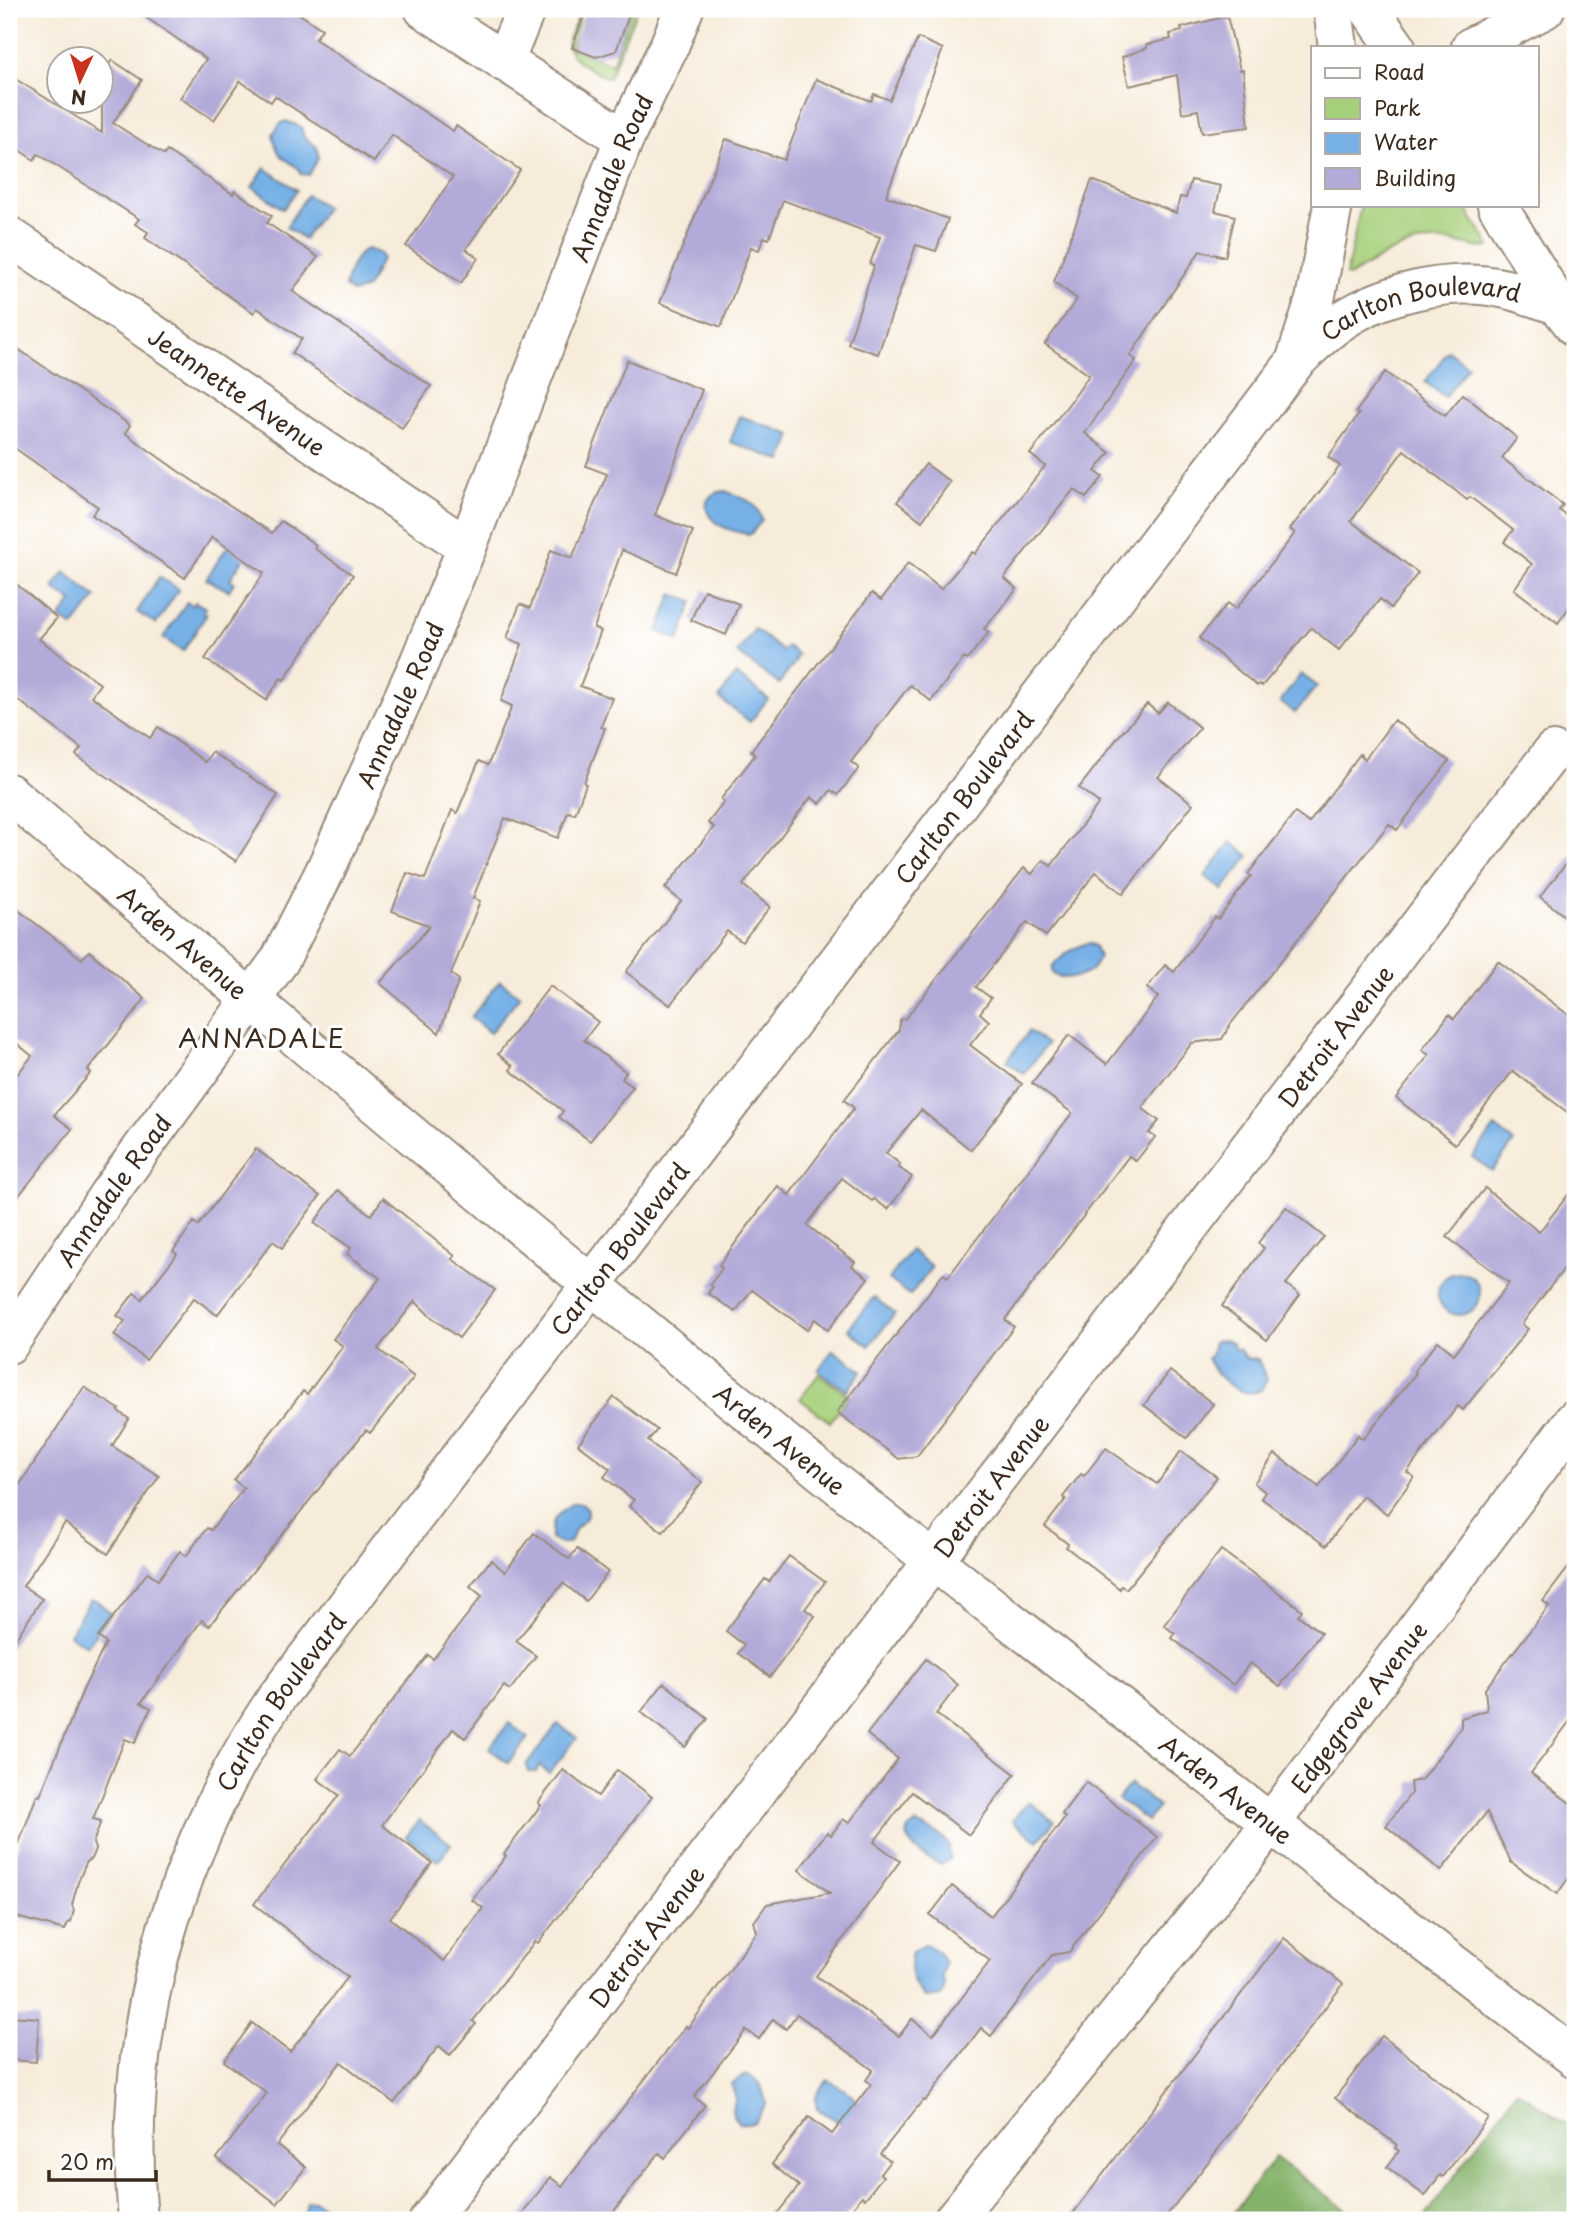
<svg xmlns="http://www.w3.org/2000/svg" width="1584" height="2229" viewBox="0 0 1584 2229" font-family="'Playpen Sans',sans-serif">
<rect width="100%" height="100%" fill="#fff"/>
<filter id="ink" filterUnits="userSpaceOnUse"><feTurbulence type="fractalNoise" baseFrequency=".0143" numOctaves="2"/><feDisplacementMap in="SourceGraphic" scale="14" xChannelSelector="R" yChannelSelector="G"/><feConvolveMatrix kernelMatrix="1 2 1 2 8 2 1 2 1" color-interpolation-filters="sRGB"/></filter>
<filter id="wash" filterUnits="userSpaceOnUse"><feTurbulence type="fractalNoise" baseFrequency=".00686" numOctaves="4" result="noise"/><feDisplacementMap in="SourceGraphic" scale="28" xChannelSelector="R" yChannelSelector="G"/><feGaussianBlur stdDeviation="1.57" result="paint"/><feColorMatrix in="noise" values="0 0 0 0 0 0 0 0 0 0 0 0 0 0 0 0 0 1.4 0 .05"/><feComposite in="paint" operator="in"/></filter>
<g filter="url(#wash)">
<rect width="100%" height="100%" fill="#f7ecda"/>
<g fill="#a7d07b" stroke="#717d4c" stroke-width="2">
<path d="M582,9L571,48L612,64L632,9H637L609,78C596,73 563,57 568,39C571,29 578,19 582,9Z"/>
<path d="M1361,205H1464L1490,246C1479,251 1460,242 1447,241C1407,238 1382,256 1350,276L1346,275Z"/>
<path d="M819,1374L849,1396L830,1422L800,1399Z"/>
</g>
<g fill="#85b26b" stroke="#606e44" stroke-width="2">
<path d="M1517,2090L1575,2130V2220H1423Z"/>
<path d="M1275,2157L1360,2220H1228Z"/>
</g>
<g fill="#76b0e6" stroke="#586d82" stroke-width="2">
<path d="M286,121L301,127L304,137L317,147L318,158L309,175L300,174L299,169C282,155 278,160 273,134L280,124Z"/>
<path d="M265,168L297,190L283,209L252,187Z"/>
<path d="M307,195L326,207L304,239L286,227Z"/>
<path d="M367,249L379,253L382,258L367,288L353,293L345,287C348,273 354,255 367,249Z"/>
<path d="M1448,351L1468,366L1445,397L1425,382Z"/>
<path d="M740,416L792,435L782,461L730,442Z"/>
<path d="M725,491C743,498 756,500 762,520L751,534C740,534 722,528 714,521C700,507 706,493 725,491Z"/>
<path d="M229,544L246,555L230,579L234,582L229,591L206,579Z"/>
<path d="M65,572L96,597L73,627L60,618L72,602L53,588Z"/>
<path d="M159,577L179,589L156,624L137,612Z"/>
<path d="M672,594L693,601L679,640L658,632Z"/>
<path d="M187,602L192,606L195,602L206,608L203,612L207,614L183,651L163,638Z"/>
<path d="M755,629L782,651L787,646L798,655L795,660L796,661L779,684L737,653Z"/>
<path d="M736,674L768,699L750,722L719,698Z"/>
<path d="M1301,674L1317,686L1295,713L1280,702Z"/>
<path d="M1231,842L1249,856L1223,890L1205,876Z"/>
<path d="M1089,943L1095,946L1099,957C1093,977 1071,982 1053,974L1052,969C1055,960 1078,944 1089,943Z"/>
<path d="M500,981L520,996L490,1033L471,1017Z"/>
<path d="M1029,1031L1047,1044L1024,1074L1007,1061Z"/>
<path d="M1495,1127L1514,1142L1492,1171L1472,1157Z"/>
<path d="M911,1250L932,1267L910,1295L889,1279Z"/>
<circle cx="1459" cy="1294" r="21"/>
<path d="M874,1297L895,1314L869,1346L848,1329Z"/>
<path d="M1226,1340L1233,1344L1234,1349L1240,1350L1245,1358L1258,1360L1267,1380L1261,1390C1240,1400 1215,1376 1207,1358L1211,1356L1214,1341Z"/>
<path d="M833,1350L862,1371L847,1391L818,1370Z"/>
<path d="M573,1503H582L588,1509C588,1520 583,1520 577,1527C573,1531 574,1537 570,1542L561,1544L551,1539C550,1518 558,1513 573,1503Z"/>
<path d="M90,1600H96L111,1613L87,1646L69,1635Z"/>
<path d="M509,1723L528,1738L508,1763L489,1748Z"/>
<path d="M558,1724L577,1738L549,1773L539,1765L536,1772H528L526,1765Z"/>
<path d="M1130,1784L1159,1807L1147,1821L1118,1799Z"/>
<path d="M1028,1801L1054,1822L1038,1841L1012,1821Z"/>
<path d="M419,1820L451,1844L438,1861L406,1837Z"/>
<path d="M916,1824L939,1834L949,1845L950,1859L941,1865C926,1857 907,1850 907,1830Z"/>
<path d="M926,1944L938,1952L945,1963L942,1977C946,1984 945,1989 941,1996L925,1998C912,1983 907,1972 912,1952Z"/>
<path d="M748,2075C761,2081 763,2090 766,2103L756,2121L750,2124L739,2123L733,2116L732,2109L736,2098L731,2084L741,2077Z"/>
<path d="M828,2080L844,2089L861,2104L848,2127L817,2109C813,2096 819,2089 828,2080Z"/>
<path d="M315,2201L326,2208L332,2217L343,2220H303L307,2202Z"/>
</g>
<g id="blocks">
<g fill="#b2aad8">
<path d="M134,9H292L322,29L315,39L453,131L456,126L520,170L466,249L478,258L461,283L406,246L453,177L392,135L374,162L275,96L271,102L240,81L214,120L180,98L206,59Z"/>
<path d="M586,9H631L616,51L596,57L572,48Z"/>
<path d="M1227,16L1240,70H1243L1249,127L1202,133L1198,110L1182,113L1177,75L1129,86L1122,57L1147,48L1146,45L1171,39L1170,34L1182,31L1181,28Z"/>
<path d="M918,38L943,49L886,196L948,219L936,251L916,245L878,354L848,344L874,266L870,264L880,237L783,200L769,239L764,237L759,250L751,247L721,327L660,303L726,139L784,160L816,79L871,101L874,94L890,100Z"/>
<path d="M112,60L142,80L113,123L164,155L167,151L233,194L235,191L272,216L267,223L318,257L292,291L431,386L402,428L292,353L302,339L257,308L254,313L145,238L148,232L135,224L139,219L38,154L34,160L9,143V75L102,133V75Z"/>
<path d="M1092,180L1176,213L1180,197L1186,198L1191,180L1221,186L1215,211L1235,216L1225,257L1200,251L1130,356L1136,360L1085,433L1110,453L1095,471L1103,477L1086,498L1074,489L1004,578L1017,589L984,629L989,632L967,660L964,658L931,701L910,685L851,762L859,768L838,795L831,790L820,804L811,797L743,885L770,907L742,942L727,931L670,1005L626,972L681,901L665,888L714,827L708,823L724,802L721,799L755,755L751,751L872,593L881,600L908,563L941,589L972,552L975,554L1045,466L1030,454L1077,393L1089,375L1045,344L1077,299L1054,282Z"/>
<path d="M9,343L130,425L125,433L178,471L272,533L281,521L316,545L314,548L353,575L284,680L281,678L266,700L205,659L264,573L212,537L185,578L92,515L98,507L9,444Z"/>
<path d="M627,360L702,390L655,515L693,531L676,573L622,550L594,628L601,631L580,686L612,698L601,727L605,728L584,783L586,784L575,814L568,812L558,838L505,818L473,898L480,901L451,974L459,980L439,1033L380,983L430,926L392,911L407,873L425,879L452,810L457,813L479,761L488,765L512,706L501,701L522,644L507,638L520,604L530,608L551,550L572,558L607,474L586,466Z"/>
<path d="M1385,372L1445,416L1463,394L1517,438L1502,458L1563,505L1559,510L1575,522V599L1558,623L1514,589L1532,564L1504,542L1513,530L1470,497L1467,500L1404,450L1351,521L1418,573L1391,608L1380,599L1339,650L1311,628L1262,686L1259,684L1257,686L1199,638L1228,603L1236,609L1295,533L1290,529L1340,466L1328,457L1359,414L1356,412Z"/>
<path d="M926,464L950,482L922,521L897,502Z"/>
<path d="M9,578L57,618L39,639L100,684L91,696L150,738L158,727L205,762L212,752L278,795L236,861L144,802L76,755L81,748L9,693Z"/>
<path d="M704,590L739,604L726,635L691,620Z"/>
<path d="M1168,702L1200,728L1158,777L1193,804L1123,894L1096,872L1046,936L1027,922L976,987L991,998L980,1013L989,1021L970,1045L1022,1084L971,1150L921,1110L886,1153L900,1164L898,1167L912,1177L888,1209L874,1199L872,1201L842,1178L807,1225L855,1262L852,1266L868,1278L828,1330L815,1319L807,1330L752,1290L735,1312L708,1293L713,1287L710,1285L722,1268L719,1265L778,1186L789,1195L854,1108L844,1100L899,1030L900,1020L906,1018L1024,868L1032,874L1043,860L1051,866L1099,803L1079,788L1119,736L1147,704L1158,713Z"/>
<path d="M1394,720L1449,761L1397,830L1389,824L1230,1025L1222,1039L1192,1043L1142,1108L1159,1121L1149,1133L1155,1137L1136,1161L1129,1156L1005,1320L1014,1327L917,1456L899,1459L837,1412L943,1274L948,1277L1072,1113L1032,1083L1069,1035L1107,1064L1158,997L1147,988L1165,965L1174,972L1215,917L1218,919L1251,876L1248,874L1295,813L1309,823L1360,754L1365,759Z"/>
<path d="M1575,852V924L1540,897Z"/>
<path d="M9,903L82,959L89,951L145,999L88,1070L91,1073L54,1115L72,1129L9,1208V1085L32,1056L9,1037Z"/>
<path d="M1498,961L1575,1020V1118L1513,1071L1455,1144L1396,1098L1429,1055L1422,1050L1449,1015L1454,1019Z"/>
<path d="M550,986L598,1022L584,1040L626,1072L622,1079L633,1087L590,1141L559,1117L563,1111L510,1070L513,1066L498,1054Z"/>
<path d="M256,1149L320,1196L282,1248L273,1241L217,1315L194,1298L146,1360L114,1335L125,1321L117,1316L134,1293L142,1299L177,1254L173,1251L194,1222L198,1226Z"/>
<path d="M1575,1186V1254L1522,1324L1528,1329L1463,1410L1458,1406L1407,1472L1414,1477L1387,1514L1363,1496L1326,1546L1261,1498L1265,1492L1254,1483L1275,1454L1319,1487L1358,1435L1363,1439L1416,1373L1414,1371L1438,1341L1454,1354L1509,1283L1447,1237L1485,1188L1539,1232Z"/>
<path d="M338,1190L371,1215L383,1198L455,1256L452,1259L495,1290L459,1338L430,1316L415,1301L378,1349L414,1377L370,1433L366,1430L209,1626L202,1620L141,1703L151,1708L135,1743L125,1739L93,1819L101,1821L93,1843L95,1849L91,1859L87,1861L78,1882L72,1905L74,1910L71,1922L68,1923L65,1930L9,1915V1870L37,1795L40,1796L83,1690L106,1643L98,1637L148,1572L158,1580L180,1551L186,1556L207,1528L211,1530L244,1488L234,1480L303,1391L307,1394L343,1346L333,1339L380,1278L347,1254L351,1248L314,1223Z"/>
<path d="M1286,1207L1324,1237L1286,1284L1300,1295L1267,1340L1222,1306L1264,1248L1258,1243Z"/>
<path d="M1170,1371L1213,1404L1187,1438L1144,1405Z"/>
<path d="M84,1387L119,1409L118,1411L129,1419L112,1446L159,1476L108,1554L65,1523L23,1586L42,1599L9,1649V1501Z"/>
<path d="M614,1397L657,1430L648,1441L702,1482L663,1532L629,1506L634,1500L604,1477L610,1469L578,1444Z"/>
<path d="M1106,1448L1157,1484L1181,1451L1217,1477L1126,1589L1121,1586L1120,1589L1066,1547L1068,1544L1045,1526L1066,1499L1063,1497L1081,1474L1084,1476Z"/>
<path d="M534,1533L569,1559L577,1549L608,1572L586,1601L563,1583L516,1641L536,1656L510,1690L504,1686L465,1738L453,1729L382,1825L432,1863L390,1918L444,1961L483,1908L472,1900L506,1856L504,1854L541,1805L538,1803L563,1770L598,1796L617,1770L652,1797L538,1943L535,1941L473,2021L476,2024L450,2055L439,2046L394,2103L341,2062L277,2145L306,2167L277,2204L217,2158L267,2093L224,2061L252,2023L290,2052L348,1977L254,1904L339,1795L317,1779L340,1749L350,1756L428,1655L433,1659L482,1596L470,1586L491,1560L505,1572Z"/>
<path d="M1221,1550L1302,1610L1298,1615L1321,1633L1280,1686L1250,1663L1233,1685L1172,1638L1175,1634L1164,1625Z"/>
<path d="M789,1556L825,1582L805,1609L815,1616L770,1677L738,1653L744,1645L726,1631L765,1579L769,1582Z"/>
<path d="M1575,1559V1714L1531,1773L1575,1807V1869L1557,1894L1511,1862L1487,1812L1441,1871L1386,1826L1411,1793L1410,1782L1421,1780L1461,1727V1718L1487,1710L1485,1689L1549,1606L1543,1601Z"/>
<path d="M926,1659L958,1685L936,1714L1015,1774L969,1835L912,1792L874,1842L900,1861L816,1976L899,2036L912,2019L933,2035L990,1961L930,1915L952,1886L991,1916L1065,1817L1062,1814L1086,1782L1157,1837L1069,1952L1052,1955L991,2036L981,2028L925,2101L923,2100L880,2154L890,2161L880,2174L883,2176L865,2199L862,2196L843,2220H772L799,2186L772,2164L809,2117L832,2134L871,2084L866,2080L873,2070L797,2014L786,2029L773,2019L759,2039L746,2030L694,2097L705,2105L665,2158L659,2153L607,2220H518L550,2177L562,2186L686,2026L688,2028L757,1932L754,1922L767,1904L830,1893L799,1870L827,1832L831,1835L843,1819L849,1823L898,1759L867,1734Z"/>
<path d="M664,1683L708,1719L685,1747L641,1712Z"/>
<path d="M1284,1938L1343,1984L1226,2139L1163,2220H1068Z"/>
<path d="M9,2016L39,2018L36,2062L9,2060Z"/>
<path d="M1382,2036L1488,2118L1443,2177L1440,2175L1425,2196L1387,2167L1399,2151L1395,2148L1397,2145L1335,2098Z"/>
</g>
</g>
</g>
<g filter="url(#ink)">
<use href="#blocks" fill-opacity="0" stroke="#998b7c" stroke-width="2"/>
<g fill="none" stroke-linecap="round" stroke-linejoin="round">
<g stroke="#998b7c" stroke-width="42">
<g id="minor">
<path d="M424,9L624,139"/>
<path d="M1333,9L1338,47"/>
<path d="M1369,9L1396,47"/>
<path d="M1471,47L1545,9"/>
<path d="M504,62L526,9"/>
<path d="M1497,205L1558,305L1575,327"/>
<path id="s1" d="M9,236L467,547"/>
<path d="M1296,359L1315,300L1333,205"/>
<path id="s2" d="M9,793C314,1054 620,1314 935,1562C1147,1729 1362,1893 1575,2058"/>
<path id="s3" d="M9,1344L108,1195L280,960L324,873L419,663L467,547L624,139L670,44L684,9"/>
<path id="s4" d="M138,2220C120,2035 173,1851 277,1697L1296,361C1308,350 1319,338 1332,328C1377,293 1451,276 1506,289C1524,293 1541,300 1558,305"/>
<path id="s5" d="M429,2220L1553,751"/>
<path id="s6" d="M953,2220L1243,1860L1575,1419"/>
</g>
</g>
<use href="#minor" stroke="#fff" stroke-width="38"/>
</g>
</g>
<g text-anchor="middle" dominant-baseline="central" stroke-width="6" stroke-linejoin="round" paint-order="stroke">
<g font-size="24" fill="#3b2a1e" stroke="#fff">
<text stroke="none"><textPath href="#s3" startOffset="1320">Annadale Road</textPath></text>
<text stroke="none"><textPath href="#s4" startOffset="2375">Carlton Boulevard</textPath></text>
<text stroke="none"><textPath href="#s1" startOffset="276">Jeannette Avenue</textPath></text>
<text stroke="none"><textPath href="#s3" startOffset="752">Annadale Road</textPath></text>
<text stroke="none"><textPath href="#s4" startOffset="1684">Carlton Boulevard</textPath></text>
<text stroke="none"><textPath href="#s2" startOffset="229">Arden Avenue</textPath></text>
<text stroke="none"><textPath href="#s5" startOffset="1491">Detroit Avenue</textPath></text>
<text stroke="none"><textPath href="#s3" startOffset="186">Annadale Road</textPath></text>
<text stroke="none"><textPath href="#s4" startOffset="1116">Carlton Boulevard</textPath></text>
<text stroke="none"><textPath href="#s2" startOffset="1006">Arden Avenue</textPath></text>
<text stroke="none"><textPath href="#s5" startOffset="924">Detroit Avenue</textPath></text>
<text stroke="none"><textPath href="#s4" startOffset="550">Carlton Boulevard</textPath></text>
<text stroke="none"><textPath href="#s6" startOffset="654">Edgegrove Avenue</textPath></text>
<text stroke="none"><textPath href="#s2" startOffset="1573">Arden Avenue</textPath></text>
<text stroke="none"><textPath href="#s5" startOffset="357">Detroit Avenue</textPath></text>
</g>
<g font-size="26" letter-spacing="2" fill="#3b2a1e" stroke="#fff">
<text x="262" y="1037">ANNADALE</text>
</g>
</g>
<rect width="1584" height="2229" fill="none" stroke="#fff" stroke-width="35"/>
<rect x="1311" y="46" width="228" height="161" fill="#ffffff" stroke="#b1aaa5" stroke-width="2"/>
<rect x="1325" y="68" width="35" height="10" fill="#ffffff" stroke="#b1aaa5" stroke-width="2"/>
<text x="1374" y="80" font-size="21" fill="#3b2a1e">Road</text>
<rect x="1325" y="98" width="35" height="21" fill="#a7d07b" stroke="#b1aaa5" stroke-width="2"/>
<text x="1374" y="116" font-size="21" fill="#3b2a1e">Park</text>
<rect x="1325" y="133" width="35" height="21" fill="#76b0e6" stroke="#b1aaa5" stroke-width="2"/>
<text x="1374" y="150" font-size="21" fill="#3b2a1e">Water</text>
<rect x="1325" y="168" width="35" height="21" fill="#b2aad8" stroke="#b1aaa5" stroke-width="2"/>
<text x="1374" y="186" font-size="21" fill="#3b2a1e">Building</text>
<g transform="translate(80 80) rotate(184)"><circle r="33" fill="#ffffff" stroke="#b1aaa5" stroke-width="2"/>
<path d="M0-5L12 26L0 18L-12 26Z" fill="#c8321e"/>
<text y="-10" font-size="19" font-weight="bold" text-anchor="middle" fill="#3b2a1e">N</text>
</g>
<path d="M49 2170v10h107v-10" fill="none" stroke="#3b2a1e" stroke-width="3.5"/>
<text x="60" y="2170" font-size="21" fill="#3b2a1e" stroke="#ffffff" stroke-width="5" paint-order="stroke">20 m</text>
</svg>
